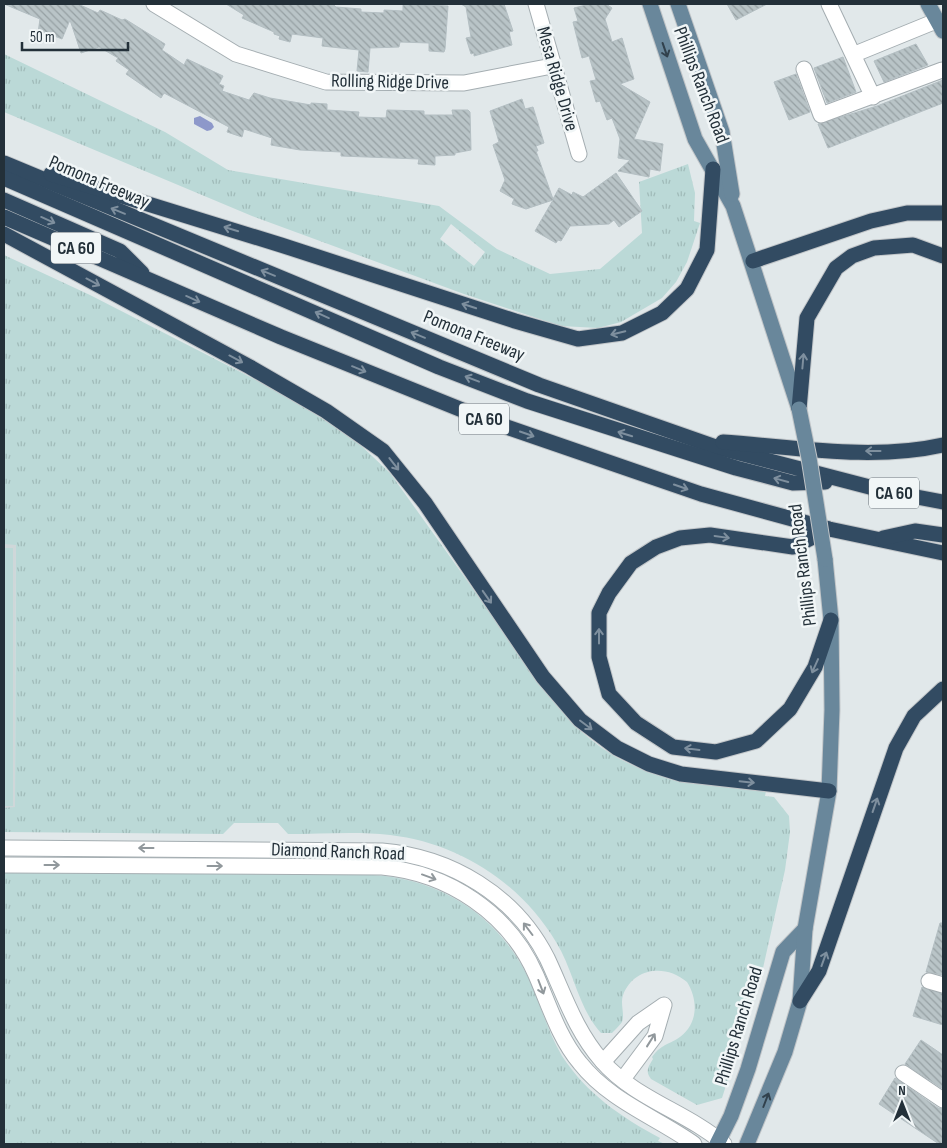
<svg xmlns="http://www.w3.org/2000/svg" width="947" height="1148" viewBox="0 0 947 1148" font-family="'Sofia Sans Condensed',sans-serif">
<defs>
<pattern id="grass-tufts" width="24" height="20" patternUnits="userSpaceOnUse" patternTransform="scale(1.25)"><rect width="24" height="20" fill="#bbd9d7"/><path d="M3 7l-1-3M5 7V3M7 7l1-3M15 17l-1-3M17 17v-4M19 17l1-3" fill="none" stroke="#a0bbb9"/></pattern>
<pattern id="building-back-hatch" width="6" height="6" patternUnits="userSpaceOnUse" patternTransform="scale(1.25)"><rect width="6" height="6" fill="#b9c4c7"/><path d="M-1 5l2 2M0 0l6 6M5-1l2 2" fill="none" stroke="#96a0a3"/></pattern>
</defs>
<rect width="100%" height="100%" fill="#e1e8ea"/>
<path fill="#cfd7d9" d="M4,544H16L15,808H4Z"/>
<g fill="url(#grass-tufts)" fill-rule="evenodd">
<path d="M4,54L165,132L228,170L439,206L497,249L550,274L600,269L642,233L639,182L688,164L695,193L694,221L700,223L687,262L676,282L662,298L621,322L598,328L561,326L464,294L252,216L4,112ZM451,224L485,252L474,266L440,239Z"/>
<path d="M4,255L90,295L287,396L354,439L390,473L549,695C611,777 670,781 766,791L765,796L774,797L789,816L790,832L785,870L761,977L722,1098L697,1105L651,1079C645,1071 648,1067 653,1059L652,1057C661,1045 665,1046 677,1039C698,1026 699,1001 687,982C666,964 634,967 623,995C620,1004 625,1015 622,1022C620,1025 615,1030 612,1033H601C578,1008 574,971 556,942C521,883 459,843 390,835C357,831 322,834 288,834L278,823H234L223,834L4,832V808L15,807L16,545L4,544Z"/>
<path d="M4,873L373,875C444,879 504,920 532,986C542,1009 549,1034 562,1056C587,1094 621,1117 660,1138L658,1141L665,1144H4Z"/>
</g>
<rect fill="#bbd9d7" x="4" y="548" width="9" height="258"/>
<path fill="#8d98ca" d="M200,116L212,123L214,127L211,130L207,131L194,124V118Z"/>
<g fill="url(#building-back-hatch)" stroke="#b4bfc3">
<path d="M4,4H78L98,13L100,10L122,20L125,19L165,44L162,50L184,65L187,59L223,76L219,84L224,86L222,91L249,100L254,93L270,98L311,105V103L327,104V110L359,112L358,117L386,118L387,110L424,111V115H453L452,110H468L470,112L471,150L455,153V155L435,156V165L418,164L419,159L341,156V152L300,150L271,145L272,138L244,129L242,137L227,132L229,127L164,93L161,98L126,74L129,70L116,61L118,58L99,47L81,53L70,20L62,39L52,35L51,38L38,33L40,19Z"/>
<path d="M226,4H333L336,7L361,9V12L384,13V10L403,11V4L448,6L445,49L444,52L429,51V43L400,42L399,47L370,48L368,72L357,71L359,50L322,46L323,38L292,34L290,42L279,39L280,36L274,34V32L242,18L244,15Z"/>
<path d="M461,4H504L513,31L509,32L512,45L474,56V53L471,54L466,38L471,37L466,7Z"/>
<path d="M590,4H606L612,8L605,19L612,42L622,38L634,79L620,84L650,102L634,139L663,144L660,171L650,169L649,177L618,171L630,160L618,158L620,139L612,118L607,120L600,101L596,102L590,81L596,80L589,56L582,58L573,22L578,21L574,8Z"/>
<path d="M727,4H767L736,20Z"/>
<path d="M916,44L928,65L884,82L874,61Z"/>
<path d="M843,57L856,92L827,103L814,68Z"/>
<path d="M796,74L810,112L789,120L774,82Z"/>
<path d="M943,80V103L828,148L818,124L877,106Z"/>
<path d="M522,99L525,109L533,107L544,143L536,146L538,151H536L553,199L559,188L572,195L573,192L583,197L616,173L642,211L619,227L614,220L609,224L570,226L561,241L558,240L556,243L535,231L553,200L526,209L512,204L514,199L500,191L505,180L493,145L499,142L490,111Z"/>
<path d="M940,923H943V975L926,972Z"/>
<path d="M922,987L943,994V1025L913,1016Z"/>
<path d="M921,1040L943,1055V1089L905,1064Z"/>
<path d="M895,1078L938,1108L943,1109V1144H939L879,1104Z"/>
</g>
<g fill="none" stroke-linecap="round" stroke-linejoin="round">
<g stroke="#a4adb1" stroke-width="17">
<g id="minor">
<path d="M154,4L236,54L326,82L464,83L552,66"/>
<path d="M536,4L579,154"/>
<path d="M829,4L873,97"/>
<path d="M855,54L936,21"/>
<path d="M804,69L821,115L942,70"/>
<path d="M4,848L382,851C451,857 515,895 547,958C564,994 575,1030 602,1061C635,1099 687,1112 724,1144"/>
<path d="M4,865L382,867C448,873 509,913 536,975C549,1005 559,1038 580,1063C610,1101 656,1117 694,1144"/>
<path d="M929,981L943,985"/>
<path d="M603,1062L638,1023L664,1005L655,1036L623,1079"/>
<path d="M903,1073L943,1100"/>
</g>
</g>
<g stroke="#c1c5c8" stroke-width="17">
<g id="major">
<path d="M650,4L695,139L733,206L799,409"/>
<path d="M678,4L722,132L732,194"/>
<path d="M928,4L943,31"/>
<path d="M717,1144L731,1116L748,1069L783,952L805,929"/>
<path d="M747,1144L785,1052L800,1001L805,929L829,791L832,710L831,620L825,559"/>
</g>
</g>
<g stroke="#c1c5c8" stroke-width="17">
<g id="highway">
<path d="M4,163L539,385L716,447L885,491L943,502"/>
<path d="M51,174L281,245L515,321L578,339L622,333L662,313L687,289L707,250L713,169"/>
<path d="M4,178L439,367L527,401L736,468L793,483L825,482"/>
<path d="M4,200L120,251L142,273"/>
<path d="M4,217L281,337L492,422L701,494L829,529L943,553"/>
<path d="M4,234L250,367L326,411L383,451L425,503L543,677L580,720L617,748L649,764L681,774L829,791"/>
<path d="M753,261L871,221L907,213H943"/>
<path d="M799,409L807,318L836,268L852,256L874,248L913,245L943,256"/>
<path d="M723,442C795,447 872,461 943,445"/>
<path d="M829,529L793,547L710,535L680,538L656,547L631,563L609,593L599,613V657L609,694L636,723L673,747L716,752L756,741L790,709L815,667L831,620"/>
<path d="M883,538L915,531L943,535"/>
<path d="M800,1001L819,971L896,748L914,716L943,689"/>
</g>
</g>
<use href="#minor" stroke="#fff" stroke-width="15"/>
<use href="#major" stroke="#69879b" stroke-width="15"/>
<use href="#highway" stroke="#324b62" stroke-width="15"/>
<g stroke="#c1c5c8" stroke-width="17" stroke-linecap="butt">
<path id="major-bridge" d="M799,409L809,458L825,559"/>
</g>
<use href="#major-bridge" stroke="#69879b" stroke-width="15"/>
</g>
<defs><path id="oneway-shaft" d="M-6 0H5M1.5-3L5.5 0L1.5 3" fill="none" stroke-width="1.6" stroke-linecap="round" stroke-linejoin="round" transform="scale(1.25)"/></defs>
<g stroke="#31414d">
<use href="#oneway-shaft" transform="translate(665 50) rotate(71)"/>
<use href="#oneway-shaft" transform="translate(766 1100) rotate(-69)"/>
</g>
<g stroke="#7e8f9e">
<use href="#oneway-shaft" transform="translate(118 211) rotate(-158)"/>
<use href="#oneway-shaft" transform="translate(48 220) rotate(24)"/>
<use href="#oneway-shaft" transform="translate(231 229) rotate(-163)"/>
<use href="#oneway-shaft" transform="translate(268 273) rotate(-158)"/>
<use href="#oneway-shaft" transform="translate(93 282) rotate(28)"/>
<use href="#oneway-shaft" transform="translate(193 299) rotate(24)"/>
<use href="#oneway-shaft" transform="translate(469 306) rotate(-162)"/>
<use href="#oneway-shaft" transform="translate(322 315) rotate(-156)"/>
<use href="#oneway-shaft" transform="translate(618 333) rotate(167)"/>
<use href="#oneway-shaft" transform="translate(418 335) rotate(-158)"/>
<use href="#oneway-shaft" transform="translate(236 359) rotate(28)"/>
<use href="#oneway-shaft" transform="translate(803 361) rotate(-85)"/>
<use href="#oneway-shaft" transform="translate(359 369) rotate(22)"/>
<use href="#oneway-shaft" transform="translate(472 379) rotate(-159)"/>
<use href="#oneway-shaft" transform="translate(527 434) rotate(19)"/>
<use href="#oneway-shaft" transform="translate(625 434) rotate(-163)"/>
<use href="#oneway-shaft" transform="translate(873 451) rotate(180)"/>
<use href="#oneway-shaft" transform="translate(394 464) rotate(52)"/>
<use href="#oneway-shaft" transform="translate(781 480) rotate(-165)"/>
<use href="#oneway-shaft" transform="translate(681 487) rotate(19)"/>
<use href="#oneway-shaft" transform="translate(722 537) rotate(8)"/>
<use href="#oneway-shaft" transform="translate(487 597) rotate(55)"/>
<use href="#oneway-shaft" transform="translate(599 636) rotate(-90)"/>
<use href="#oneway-shaft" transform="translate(815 666) rotate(114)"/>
<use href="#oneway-shaft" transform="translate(586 725) rotate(37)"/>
<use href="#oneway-shaft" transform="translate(692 749) rotate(-173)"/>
<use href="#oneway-shaft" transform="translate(747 782) rotate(6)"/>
<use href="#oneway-shaft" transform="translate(875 805) rotate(-71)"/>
<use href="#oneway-shaft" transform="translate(824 959) rotate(-70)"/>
</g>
<g stroke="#91989c">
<use href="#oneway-shaft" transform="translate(146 848) rotate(-180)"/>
<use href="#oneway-shaft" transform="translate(52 865)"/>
<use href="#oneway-shaft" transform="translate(215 866)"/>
<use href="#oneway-shaft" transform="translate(429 877) rotate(20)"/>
<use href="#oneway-shaft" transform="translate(528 929) rotate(-127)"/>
<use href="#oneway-shaft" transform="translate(541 987) rotate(69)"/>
<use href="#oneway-shaft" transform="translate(651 1040) rotate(-58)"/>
</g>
<g text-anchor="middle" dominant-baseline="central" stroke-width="5" stroke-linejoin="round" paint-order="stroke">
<g fill="#f1f6f7" stroke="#616b72" stroke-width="1">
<rect x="51" y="232.5" width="50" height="31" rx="4"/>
<rect x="459" y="403.5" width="50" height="31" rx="4"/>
<rect x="869" y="477.5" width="50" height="31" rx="4"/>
</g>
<g font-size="18" font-weight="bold" fill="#233039">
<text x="76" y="248">CA 60</text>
<text x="484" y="419">CA 60</text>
<text x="894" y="493">CA 60</text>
</g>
<g font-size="19" fill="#233039" stroke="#f1f6f7">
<text transform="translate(557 79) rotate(74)">Mesa Ridge Drive</text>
<text transform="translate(390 82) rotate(1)">Rolling Ridge Drive</text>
<text transform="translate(701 85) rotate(69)">Phillips Ranch Road</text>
<text transform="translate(99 182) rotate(23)">Pomona Freeway</text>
<text transform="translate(474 336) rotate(22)">Pomona Freeway</text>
<text transform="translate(803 565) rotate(-97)">Phillips Ranch Road</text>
<text transform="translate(338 852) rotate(2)">Diamond Ranch Road</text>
<text transform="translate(739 1026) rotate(-73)">Phillips Ranch Road</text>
</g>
</g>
<rect width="947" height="1148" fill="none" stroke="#233039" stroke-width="10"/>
<g transform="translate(902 1103)" stroke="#f1f6f7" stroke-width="4" paint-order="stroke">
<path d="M0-4L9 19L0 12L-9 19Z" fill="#233039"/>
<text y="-8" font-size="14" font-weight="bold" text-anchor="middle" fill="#233039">N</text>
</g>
<path d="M22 42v8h106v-8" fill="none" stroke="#233039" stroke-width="2.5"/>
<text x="30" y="42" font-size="15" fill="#233039" stroke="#f1f6f7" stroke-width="4" paint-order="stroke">50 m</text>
</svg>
